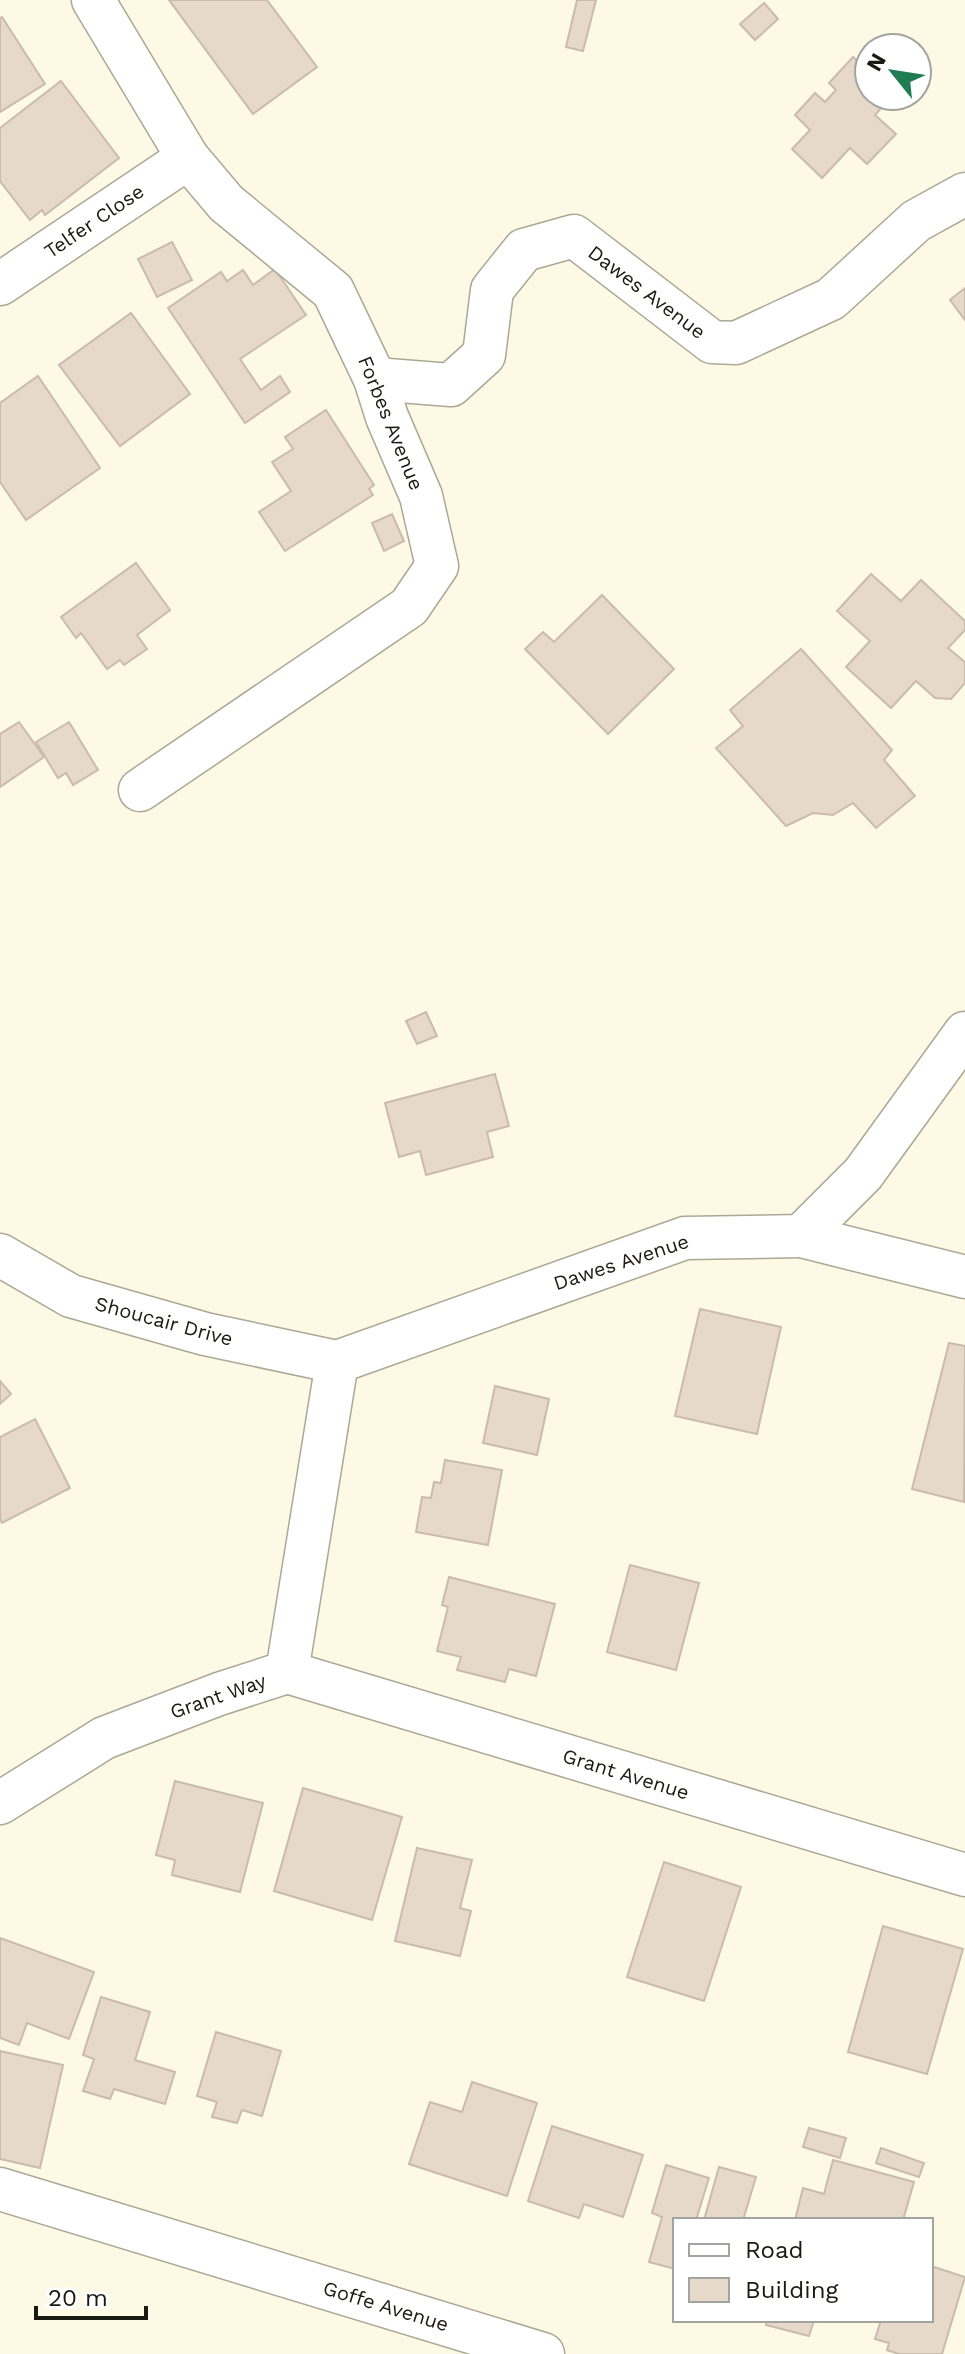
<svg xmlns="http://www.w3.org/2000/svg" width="965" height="2354" viewBox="0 0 965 2354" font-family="'Work Sans',sans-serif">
<rect width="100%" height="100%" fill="#fdf9e5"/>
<g fill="#e7d9ca" stroke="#c9bbad" stroke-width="2">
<path d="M169,0H267L317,67L253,114Z"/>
<path d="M577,0H596L583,51L566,47Z"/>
<path d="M764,3L778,19L755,40L740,24Z"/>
<path d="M2,17L45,84L0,112V18Z"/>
<path d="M853,57L869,72V96H892L875,115L896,134L867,164L850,148L822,178L792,149L810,130L795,115L815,93L825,102L836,90L829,83Z"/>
<path d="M61,81L119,158L45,215L42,210L30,220L0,181V128Z"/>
<path d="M172,242L192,280L157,297L138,259Z"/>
<path d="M275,269L306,315L240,359L261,390L280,376L290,392L245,423L168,308L221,272L227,281L243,270L253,285Z"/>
<path d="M965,288V320L950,300Z"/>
<path d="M131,313L190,394L120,446L59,365Z"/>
<path d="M38,376L100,468L26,520L0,482V403Z"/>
<path d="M326,410L374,485L369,489L373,495L285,551L259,512L291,491L272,462L293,449L285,437Z"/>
<path d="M392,514L404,541L384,551L372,523Z"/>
<path d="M136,563L170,610L137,635L147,649L124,665L120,660L107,669L81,633L76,638L61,617Z"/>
<path d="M871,574L901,601L921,580L965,621V630L948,648L965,662V683L951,699L935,698L916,681L891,708L846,667L870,641L837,611Z"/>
<path d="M602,595L674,669L608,734L525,649L543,632L554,642Z"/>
<path d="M801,649L892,750L884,760L915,796L876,828L853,803L833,815L813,813L786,826L716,748L743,726L730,710Z"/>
<path d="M19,722L44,757L0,787V734Z"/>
<path d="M69,722L98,770L73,785L66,773L58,778L36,742Z"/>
<path d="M426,1012L437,1036L417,1044L406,1021Z"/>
<path d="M495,1074L509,1126L487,1132L493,1157L426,1175L420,1151L399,1157L385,1103Z"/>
<path d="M700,1309L781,1327L757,1434L675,1416Z"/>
<path d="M949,1343L965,1346L964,1502L912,1489Z"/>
<path d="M0,1381L11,1394L0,1404Z"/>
<path d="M495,1386L549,1399L537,1455L483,1443Z"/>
<path d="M35,1419L70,1488L2,1523L0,1519V1437Z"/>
<path d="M445,1460L502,1470L488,1545L416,1532L422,1497L431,1498L434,1482L441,1483Z"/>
<path d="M630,1565L699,1583L676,1670L607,1652Z"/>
<path d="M449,1577L555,1604L536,1676L509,1669L505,1682L457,1670L461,1657L437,1651L448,1607L442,1605Z"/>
<path d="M175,1781L263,1803L240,1892L172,1875L175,1860L156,1855Z"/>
<path d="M303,1788L402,1817L372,1920L274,1891Z"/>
<path d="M417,1848L472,1860L460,1908L471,1911L460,1956L395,1941Z"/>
<path d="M664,1862L741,1887L704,2001L627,1977Z"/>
<path d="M883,1926L963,1949L927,2074L848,2052Z"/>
<path d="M0,1938L94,1972L69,2039L27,2023L19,2045L0,2038Z"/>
<path d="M101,1997L150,2012L135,2060L175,2072L165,2104L114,2089L110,2099L83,2091L94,2059L83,2055Z"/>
<path d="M216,2032L281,2051L262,2116L242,2110L237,2123L212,2117L217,2102L197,2096Z"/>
<path d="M0,2051L63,2065L40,2168L0,2159Z"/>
<path d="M472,2082L537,2103L507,2196L409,2164L430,2102L462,2112Z"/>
<path d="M552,2126L643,2155L623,2217L584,2204L579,2218L528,2201Z"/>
<path d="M809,2128L846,2138L840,2158L803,2147Z"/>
<path d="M881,2148L924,2163L919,2177L876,2163Z"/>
<path d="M833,2160L914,2182L903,2220H795L803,2188L824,2194Z"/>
<path d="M666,2165L709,2178L696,2220H675V2269L649,2262L662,2217L652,2213Z"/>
<path d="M719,2167L756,2177L743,2220H704Z"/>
<path d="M931,2266L965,2277L942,2354H899L887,2350L889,2343L875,2339L881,2320H931Z"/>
<path d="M767,2320H814L809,2336L766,2325Z"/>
</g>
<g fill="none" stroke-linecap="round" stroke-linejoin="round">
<g stroke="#aba895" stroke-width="45">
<g id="minor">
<path d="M93,0L188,158L226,203L333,291L375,379L387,417L421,496L437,566L409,607L140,790"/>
<path d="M0,284L188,158"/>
<path d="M375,379L451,385L484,355L492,290L524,250L574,236L712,342L736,343L831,299L916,221L965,194"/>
<path d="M801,1236L965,1277"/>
<path d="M0,1255L71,1296L205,1334L337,1362"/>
<path d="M337,1362L685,1238L801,1236L863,1174L965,1033"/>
<path d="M287,1672L965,1875"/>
<path d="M0,1803L104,1738L219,1694L287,1672L337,1362"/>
<path d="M0,2189L543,2354"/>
</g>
</g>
<use href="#minor" stroke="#fff" stroke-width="42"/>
</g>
<g text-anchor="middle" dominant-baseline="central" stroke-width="6" stroke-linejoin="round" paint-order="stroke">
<g font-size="20" fill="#1a1912" stroke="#fff">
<text transform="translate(94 221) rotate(-34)">Telfer Close</text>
<text transform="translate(647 292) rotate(37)">Dawes Avenue</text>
<text transform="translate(391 423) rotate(68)">Forbes Avenue</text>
<text transform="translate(621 1262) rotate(-18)">Dawes Avenue</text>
<text transform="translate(164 1321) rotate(15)">Shoucair Drive</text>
<text transform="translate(218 1696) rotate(-19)">Grant Way</text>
<text transform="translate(626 1774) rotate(17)">Grant Avenue</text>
<text transform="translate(386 2306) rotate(17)">Goffe Avenue</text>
</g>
</g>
<rect x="673" y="2218" width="260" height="104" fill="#ffffff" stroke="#a3a3a0" stroke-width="2"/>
<rect x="689" y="2244" width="40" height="12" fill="#ffffff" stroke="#a3a3a0" stroke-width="2"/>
<text x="745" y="2258" font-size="24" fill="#1a1912">Road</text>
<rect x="689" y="2278" width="40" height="24" fill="#e7d9ca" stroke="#a3a3a0" stroke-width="2"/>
<text x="745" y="2298" font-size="24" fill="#1a1912">Building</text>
<g transform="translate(893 72) rotate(300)"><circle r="38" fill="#ffffff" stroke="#a3a3a0" stroke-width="2"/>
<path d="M0-6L14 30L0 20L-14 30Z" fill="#207d53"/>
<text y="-12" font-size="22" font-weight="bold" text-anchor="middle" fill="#1a1912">N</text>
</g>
<path d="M36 2306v12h110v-12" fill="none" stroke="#1a1912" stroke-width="4"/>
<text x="48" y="2306" font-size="24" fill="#1a1912" stroke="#ffffff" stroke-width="6" paint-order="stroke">20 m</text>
</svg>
